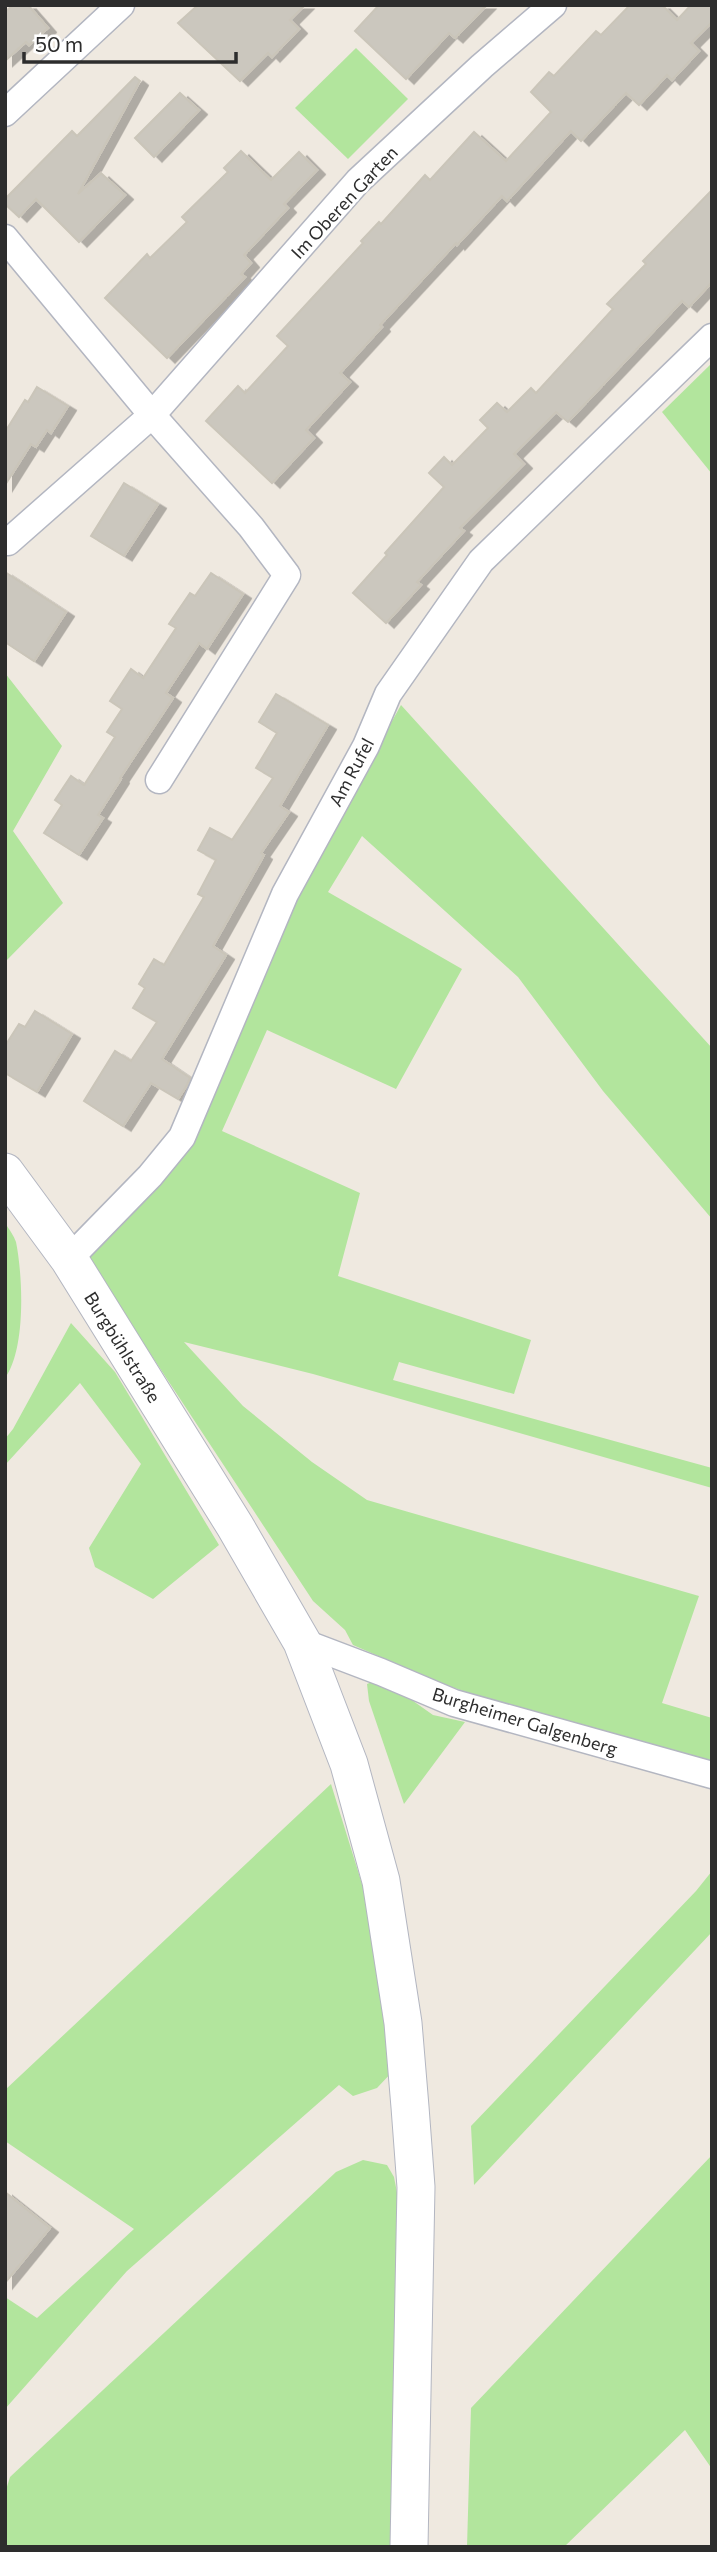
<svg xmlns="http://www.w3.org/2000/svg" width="717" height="2552" viewBox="0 0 717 2552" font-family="Commissioner,sans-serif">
<defs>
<filter id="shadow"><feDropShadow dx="8" dy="4.5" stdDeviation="0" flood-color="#0004"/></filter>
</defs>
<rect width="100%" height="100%" fill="#efe9e0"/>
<g fill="#b2e59d">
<path d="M356,48L408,99L348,159L295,108Z"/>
<path d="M712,363V474L662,412Z"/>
<path d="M5,673L62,746L13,831L63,903L5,962Z"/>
<path d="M401,705L712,1048V1219L603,1091L518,977L362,836L328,892L462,969L396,1089L267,1030L222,1131L360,1193L338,1276L531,1340L514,1394L399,1362L393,1380L712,1468V1488L313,1374L184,1342L243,1406L312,1462L367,1500L699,1596L662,1703L712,1718V1765L518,1711L438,1682L353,1645L345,1630L313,1601L86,1256L184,1149L291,902Z"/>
<path d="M5,1223C9,1229 14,1236 16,1242C23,1277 26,1349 5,1378Z"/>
<path d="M71,1323L115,1372L219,1545L153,1599L95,1567L89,1548L141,1464L80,1383L5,1465V1439L13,1429Z"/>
<path d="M379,1679L389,1684L433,1715L465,1722L404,1804L369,1701L367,1684Z"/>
<path d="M331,1784L367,1900L394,2070L377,2088L353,2096L339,2085L127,2271L5,2409V2297L37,2318L134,2229L5,2141V2090Z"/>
<path d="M712,1871V1932L474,2185L471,2126L696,1891Z"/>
<path d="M712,2155V2469L685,2430L564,2547H467L471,2408Z"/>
<path d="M363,2160L387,2165L394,2177L399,2203L392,2547H5V2493L10,2477L336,2172Z"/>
</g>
<g fill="#cbc7be" stroke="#cac5b9" stroke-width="2" filter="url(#shadow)">
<path d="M13,5H28L48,28L29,45L26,42L5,61V12Z"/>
<path d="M198,5H305L290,20L299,29L272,57L268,53L240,81L178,23Z"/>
<path d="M379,5H487L455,38L449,33L406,79L355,31Z"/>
<path d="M630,5H662L677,20L691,5H712V22L691,43L699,51L672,80L667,75L639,105L626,93L581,141L571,131L507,201L502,196L457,245L456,243L380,325L382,327L340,373L350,382L306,430L314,438L272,483L206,421L238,386L245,393L288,346L277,336L363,243L361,241L379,222L381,224L425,175L430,180L474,132L506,161L551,112L531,92L549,72L554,76L596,31L601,35Z"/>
<path d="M135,77L140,81L78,194L101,173L125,195L79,242L36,199L19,217L5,204V199L72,131L77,136Z"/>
<path d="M180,93L199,110L154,157L135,138Z"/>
<path d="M241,151L271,180L299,152L317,170L284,204L288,208L244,255L251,263L241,274L245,277L167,358L105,298L147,254L150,258L187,222L182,217L228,172L224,168Z"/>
<path d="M712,190V282L689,307L682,301L568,422L556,412L514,454L524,464L460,528L464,531L417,582L421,585L386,623L353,593L387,555L385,553L444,487L429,473L444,457L452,465L488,428L480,420L497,403L507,412L531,388L536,393L613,309L607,304L646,264L643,261Z"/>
<path d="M37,387L68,406L51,433L47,430L36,447L31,444L5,485V432L25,400L28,402Z"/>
<path d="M124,483L158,504L124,556L91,536Z"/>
<path d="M5,572L66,612L34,661L5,642Z"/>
<path d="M211,573L243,594L207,649L199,643L166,693L173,698L120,778L121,779L98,815L103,818L79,855L44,833L62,805L55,800L71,776L84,785L115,737L107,732L122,709L110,701L131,669L143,678L176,628L169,624L190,593L195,596Z"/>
<path d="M276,694L328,725L280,806L289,812L261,853L264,855L213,946L226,955L162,1059L190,1078L187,1085L178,1099L151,1083L123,1126L84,1101L115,1051L131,1061L157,1022L133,1008L145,988L139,984L154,959L164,965L204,897L198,894L216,860L198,850L210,828L232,840L273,778L256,768L277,733L259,722Z"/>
<path d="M35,1011L72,1034L37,1092L5,1073V1046L19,1024L25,1027Z"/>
<path d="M5,2192L50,2228L5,2283Z"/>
</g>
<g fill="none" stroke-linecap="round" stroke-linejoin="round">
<g stroke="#b3b6c1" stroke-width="29">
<g id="street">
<path d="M5,113L121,5"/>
<path d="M5,238L152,415L251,527L287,575L159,780"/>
<path d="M8,542L152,415L358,181L482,66L553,5"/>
<path d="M69,1259L150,1176L182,1137L285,894L366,746L388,694L481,561L712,337"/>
<path d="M302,1642L381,1672L454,1703L712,1775"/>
</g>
</g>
<g stroke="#b3b6c1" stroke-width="39">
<path id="secondary" d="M5,1172L69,1259L235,1526L302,1642L349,1764L381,1881L403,2023L410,2107L416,2187L409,2547"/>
</g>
<use href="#street" stroke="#fff" stroke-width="26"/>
<use href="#secondary" stroke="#fff" stroke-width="37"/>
</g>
<g text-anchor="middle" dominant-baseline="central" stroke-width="5" stroke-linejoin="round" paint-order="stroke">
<g font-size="18" fill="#2d2d2d" stroke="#fff">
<text transform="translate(344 202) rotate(-47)">Im Oberen Garten</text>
<text transform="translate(351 772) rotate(-62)">Am Rufel</text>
<text transform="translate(123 1347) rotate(58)">Burgbühlstraße</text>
<text transform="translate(525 1721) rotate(17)">Burgheimer Galgenberg</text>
</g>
</g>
<rect width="717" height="2552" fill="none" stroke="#2d2d2d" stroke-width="14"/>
<path d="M24 52v10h212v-10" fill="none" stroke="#2d2d2d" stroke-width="3.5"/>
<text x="35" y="52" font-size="21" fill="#2d2d2d" stroke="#ffffff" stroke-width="5" paint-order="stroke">50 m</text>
</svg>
